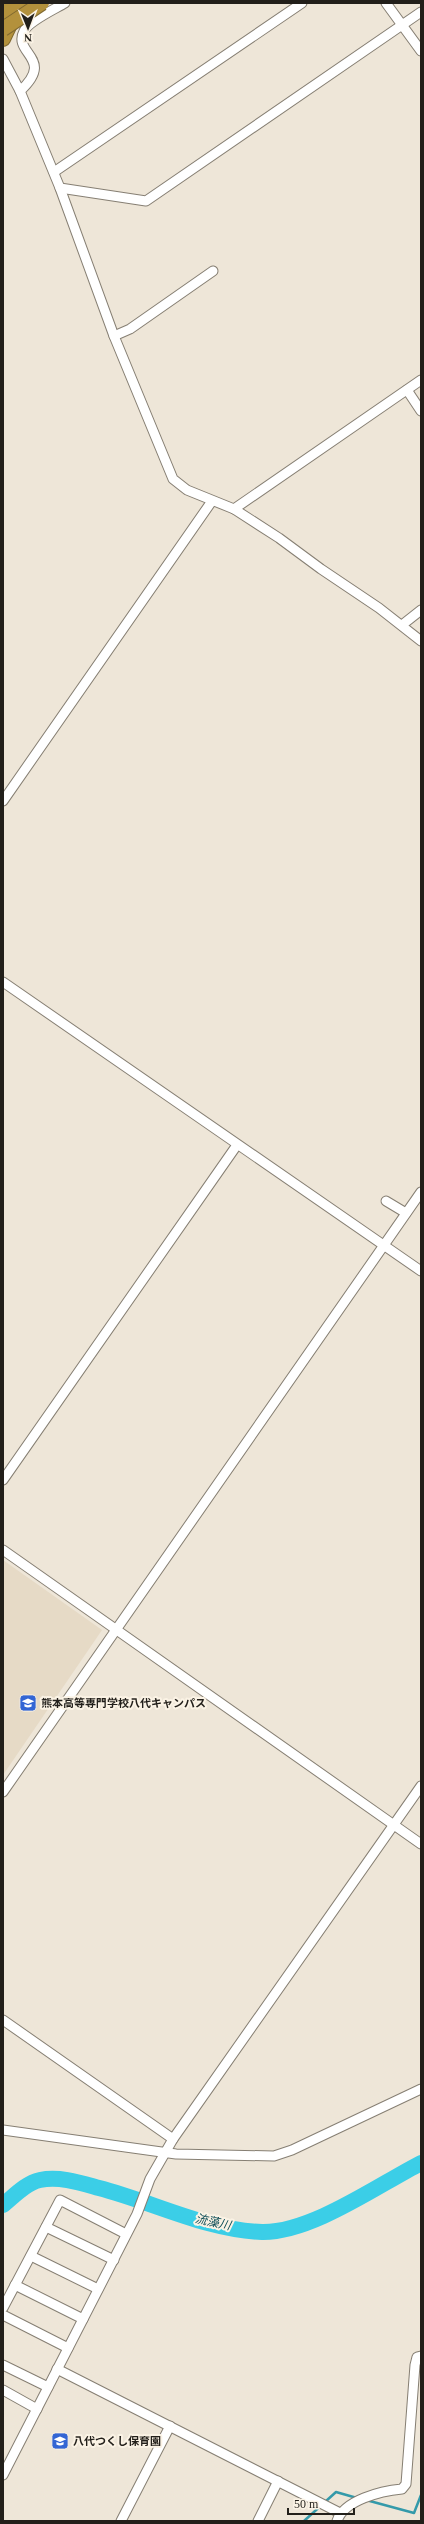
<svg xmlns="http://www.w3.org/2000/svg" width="424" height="2524" viewBox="0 0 424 2524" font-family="'Times New Roman','Noto Sans JP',serif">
<rect width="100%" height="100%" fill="#eee6d8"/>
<path fill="#e6dac6" d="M3,1560L102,1630L3,1775Z"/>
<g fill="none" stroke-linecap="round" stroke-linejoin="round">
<g stroke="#349aaa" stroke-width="2.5">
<path d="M366,2500L414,2513L421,2495"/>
<path d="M304,2521L336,2492L357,2498"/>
</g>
<path stroke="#3bcee7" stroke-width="16" d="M3,2205C14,2196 26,2183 40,2180C60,2176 81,2183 99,2188C153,2202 206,2230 262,2232C311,2233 378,2185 421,2163"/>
<g stroke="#867f73" stroke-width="11">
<g id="minor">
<path d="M386,3L421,51"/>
<path d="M3,59L20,91L60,188L114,336L173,479L187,490L234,509L279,538L321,569L379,608L421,641"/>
<path d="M20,91C56,58 12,54 24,31C29,21 55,9 65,3"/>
<path d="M54,172L302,3"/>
<path d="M60,188L146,201L421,12"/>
<path d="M114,336L130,329L213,271"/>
<path d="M407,390L421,411"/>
<path d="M234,509L421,380"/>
<path d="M402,625L421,610"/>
<path d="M3,801L212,501"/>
<path d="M3,982L421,1271"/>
<path d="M386,1201L406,1213"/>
<path d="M3,1480L237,1145"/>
<path d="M3,1550L421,1844"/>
<path d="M3,1792L421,1192"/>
<path d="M3,2020L173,2139"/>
<path d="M3,2130L176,2154L274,2156L292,2150L421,2089"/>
<path d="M46,2227L114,2260"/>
<path d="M31,2256L98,2289"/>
<path d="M15,2285L83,2319"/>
<path d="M3,2308L60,2200L126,2234"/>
<path d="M3,2315L68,2348"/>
<path d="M3,2365L48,2387"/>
<path d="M57,2369L340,2513"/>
<path d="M3,2390L37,2409"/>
<path d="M3,2475L137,2214L150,2179L173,2139L421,1786"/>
<path d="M121,2521L170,2426"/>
<path d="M258,2521L278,2481"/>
<path d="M337,2521C344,2500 381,2491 402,2489L406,2484L415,2365L417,2357L421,2356"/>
</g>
</g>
<g stroke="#806930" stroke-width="16">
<g id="highway">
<path d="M3,12L16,3"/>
<path d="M3,39L20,3"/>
</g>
</g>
<use href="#minor" stroke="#fff" stroke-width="9"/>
<use href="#highway" stroke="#b3913c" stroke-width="14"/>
<g stroke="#806930" stroke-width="16" stroke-linecap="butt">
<path id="highway-bridge" d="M3,29L42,3"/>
</g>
<use href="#highway-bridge" stroke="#b3913c" stroke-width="14"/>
</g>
<defs>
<g id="university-square" transform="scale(0.9)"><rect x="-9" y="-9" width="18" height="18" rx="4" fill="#3365d4" stroke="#fbf3e5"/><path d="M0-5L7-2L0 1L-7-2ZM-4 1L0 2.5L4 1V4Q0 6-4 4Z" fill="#fff"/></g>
<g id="school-square" transform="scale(0.9)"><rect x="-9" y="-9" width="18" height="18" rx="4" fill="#3365d4" stroke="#fbf3e5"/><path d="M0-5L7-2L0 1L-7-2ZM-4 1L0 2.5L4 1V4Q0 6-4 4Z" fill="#fff"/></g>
</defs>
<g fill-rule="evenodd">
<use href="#university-square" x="28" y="1703"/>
<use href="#school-square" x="60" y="2441"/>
</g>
<g text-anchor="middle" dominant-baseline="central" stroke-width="4" stroke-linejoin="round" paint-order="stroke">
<g font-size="11" font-weight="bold" fill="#221f1a" stroke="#fbf3e5" text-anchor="start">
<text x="41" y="1703">熊本高等専門学校八代キャンパス</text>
<text x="73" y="2441">八代つくし保育園</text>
</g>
<g font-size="12" font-style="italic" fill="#0b4b55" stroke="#fbf3e5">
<text transform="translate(213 2222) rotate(12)">流藻川</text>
</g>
</g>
<rect width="424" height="2524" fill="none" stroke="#221f1a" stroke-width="8"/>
<g transform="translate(28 28) rotate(179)" stroke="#fbf3e5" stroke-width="3" paint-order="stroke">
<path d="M0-3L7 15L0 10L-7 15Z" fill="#221f1a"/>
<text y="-6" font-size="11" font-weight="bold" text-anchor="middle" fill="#221f1a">N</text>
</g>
<path d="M288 2508v6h66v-6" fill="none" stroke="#221f1a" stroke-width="2"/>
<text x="294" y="2508" font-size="12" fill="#221f1a" stroke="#fbf3e5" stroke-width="3" paint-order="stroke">50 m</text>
</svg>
